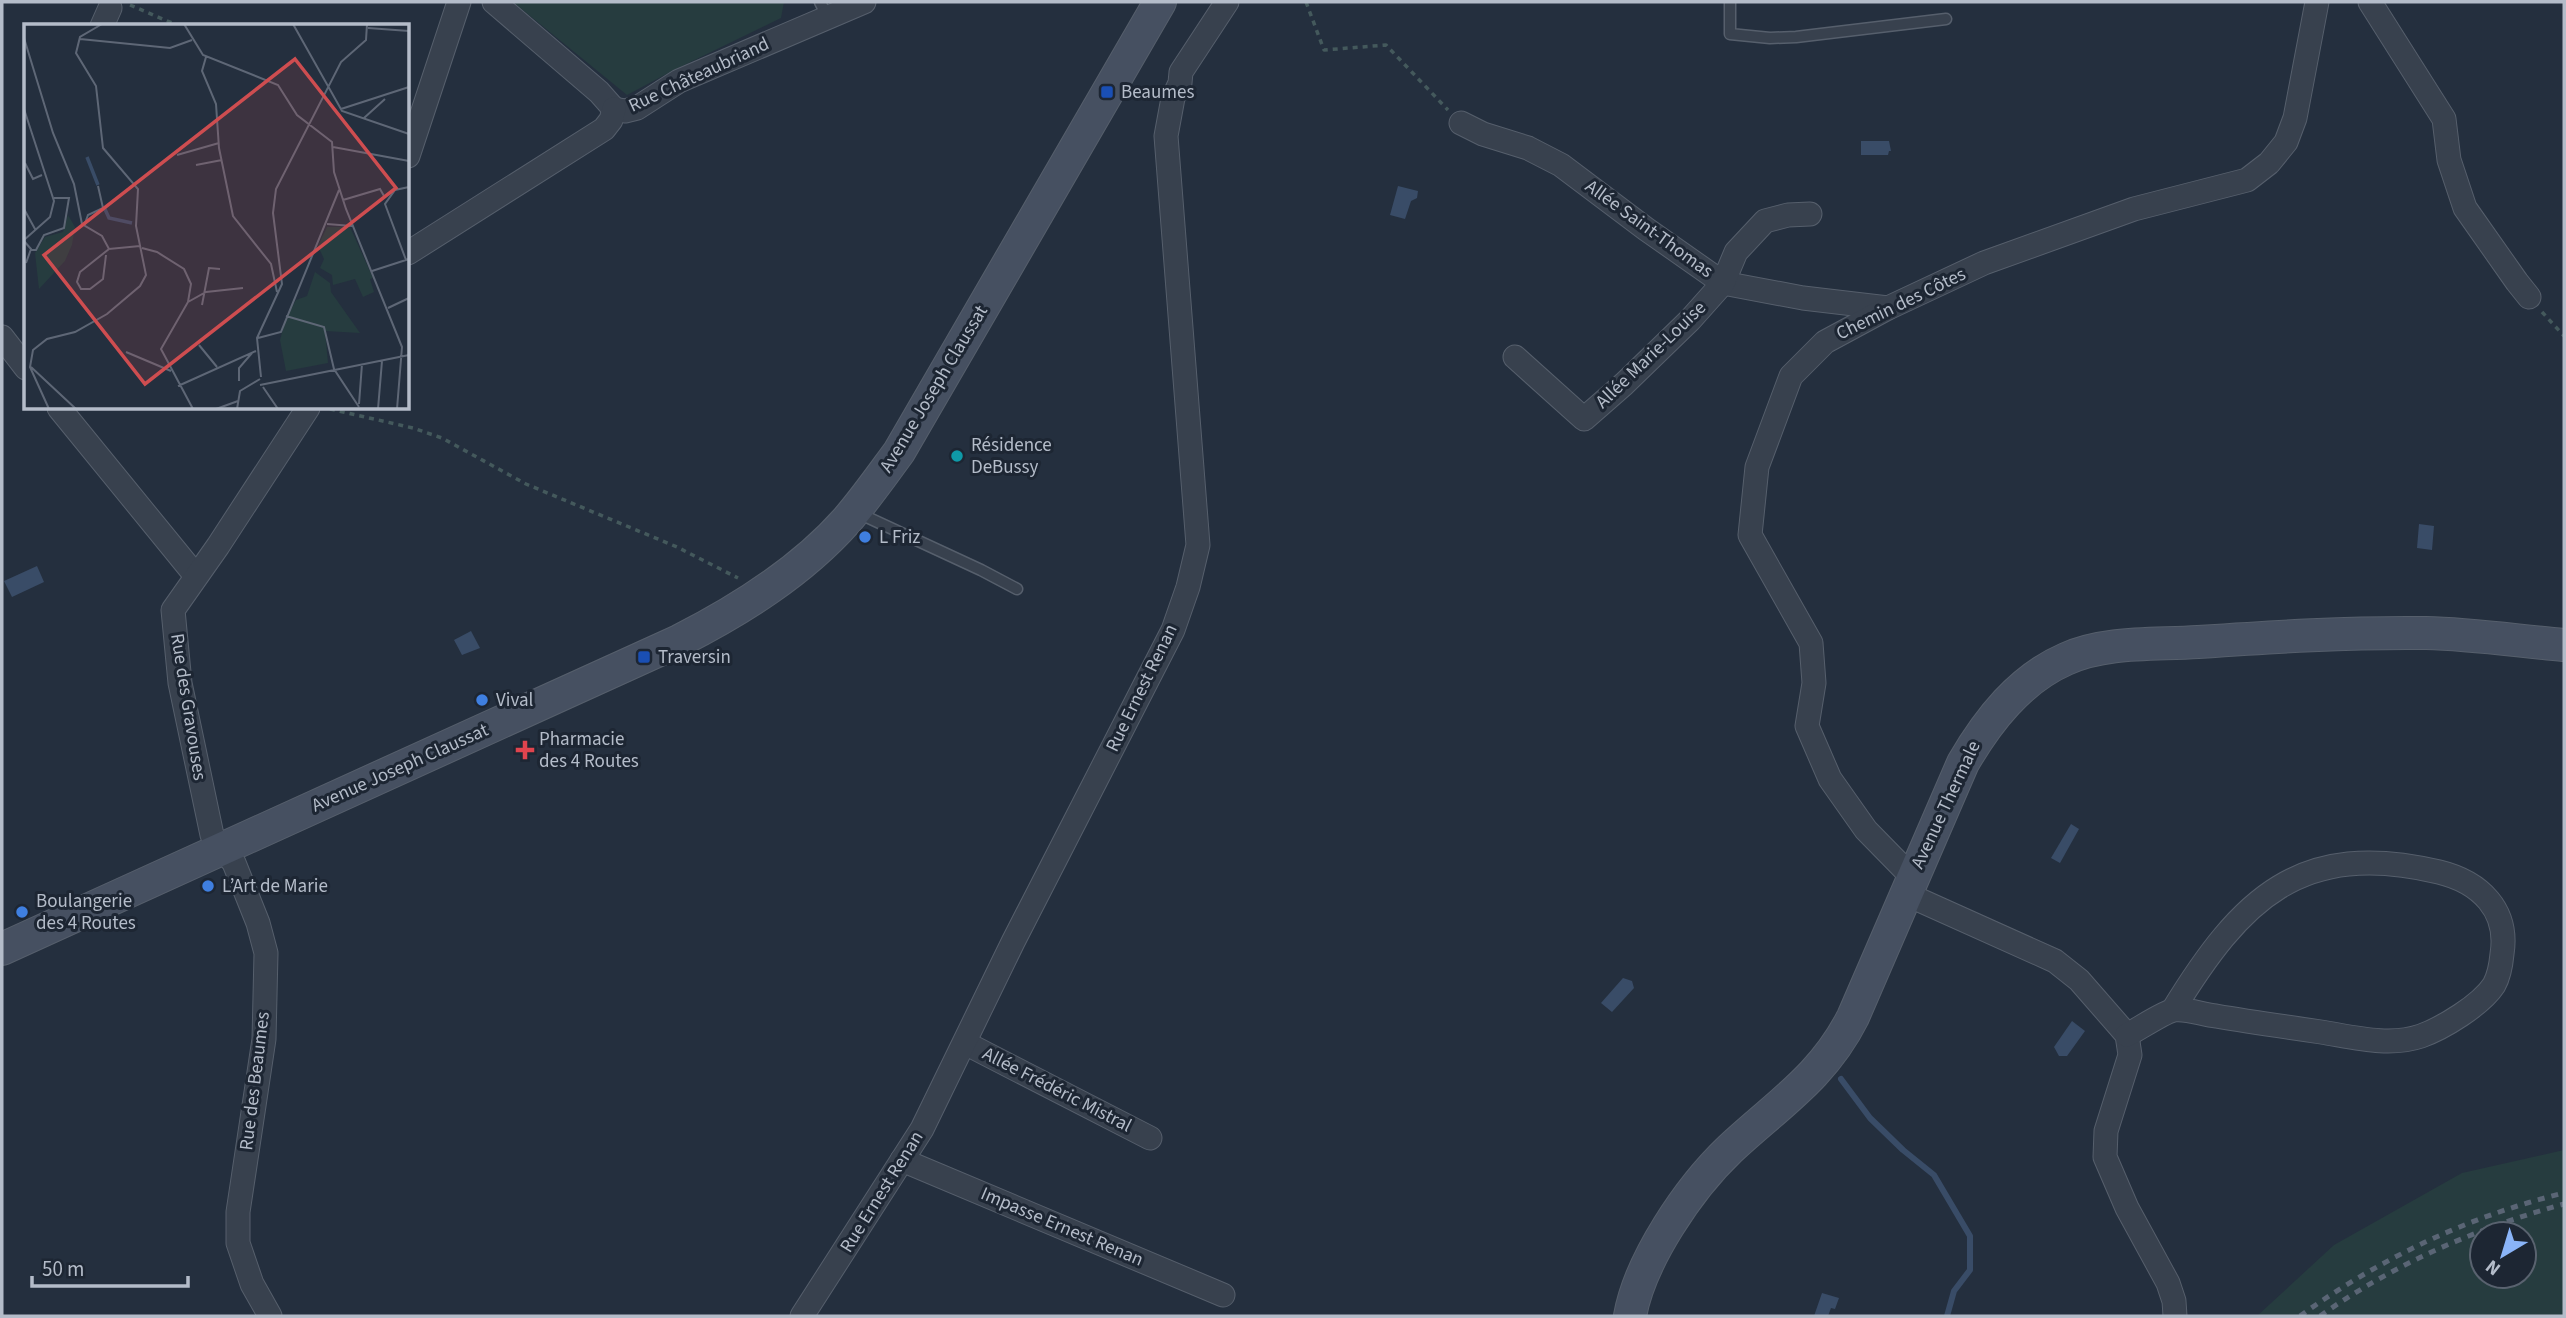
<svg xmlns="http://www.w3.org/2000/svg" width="2566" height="1318" viewBox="0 0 2566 1318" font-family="'Source Sans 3',sans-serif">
<rect width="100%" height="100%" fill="#242f3e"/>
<g fill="#263c3f" fill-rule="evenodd">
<path d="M513,2H784L781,18L672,71L627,95Z"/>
<path d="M2564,1150V1316H2257L2334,1245L2462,1173ZM2482,1234H2524V1276H2482Z"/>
</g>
<g fill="#394c67">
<path d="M1861,141H1889L1891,151H1889L1888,155H1861Z"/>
<path d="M1398,186L1418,191L1417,198L1411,201L1405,219L1390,215Z"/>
<path d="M2419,524L2434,526L2432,550L2417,548Z"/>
<path d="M37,566L44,582L12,597L4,581Z"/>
<path d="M471,631L480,648L462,655L454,640Z"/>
<path d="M2071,824L2079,829L2060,863L2051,858Z"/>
<path d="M1623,978L1632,981L1634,988L1612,1012L1601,1003Z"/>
<path d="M2072,1021L2085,1031L2067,1056H2059L2054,1047Z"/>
<path d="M1822,1293L1839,1298L1835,1309L1831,1308L1828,1316H1814Z"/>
</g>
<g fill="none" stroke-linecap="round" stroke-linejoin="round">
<path stroke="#394c67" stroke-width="6" d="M1841,1079L1870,1118L1903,1150L1934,1175L1970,1236V1270L1954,1291L1947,1316"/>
<g stroke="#565f6c" stroke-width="13">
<g id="service">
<path d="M820,2L827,16"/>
<path d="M1730,2V34L1770,38L1796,37L1946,19"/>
<path d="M856,512L981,570L1017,589"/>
</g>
</g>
<g stroke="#565f6c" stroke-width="25">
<g id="minor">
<path d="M494,2L599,92L614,109"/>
<path d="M2370,2L2444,119L2449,160L2465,208L2517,282L2529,297"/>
<path d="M102,26L110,8"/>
<path d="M614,109L625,111L637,108L679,81L864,2"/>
<path d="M1461,123L1483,134L1528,148L1561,165L1646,229L1723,283L1803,298L1888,308"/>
<path d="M408,156L459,2"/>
<path d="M408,253L604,129L611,120L614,109"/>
<path d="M2,337L26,368"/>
<path d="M1515,357L1584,419L1624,384L1690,320L1723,283L1736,252L1765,221L1788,215L1810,214"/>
<path d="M59,408L196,576"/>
<path d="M1913,878L1866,830L1830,779L1807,726L1814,683L1811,643L1750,535L1757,467L1791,376L1825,342L1888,308L1984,263L2134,209L2247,180L2269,163L2286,142L2295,118L2317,2"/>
<path d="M1906,894L2055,961L2079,980L2127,1035L2130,1055L2106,1131L2105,1157L2127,1208L2168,1283L2174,1301L2175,1316"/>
<path d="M2127,1035C2137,1030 2164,1012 2174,1010C2186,1008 2204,1015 2216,1016C2251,1022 2286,1027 2321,1032C2353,1037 2389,1047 2421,1036C2443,1028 2481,1005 2494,985C2499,976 2501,965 2502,954C2509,910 2480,882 2439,872C2300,839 2241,899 2173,1010"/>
<path d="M965,1043L1150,1138"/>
<path d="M902,1160L1223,1295"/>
<path d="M270,1316L252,1284L238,1243V1212L264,1039L266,953L258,923L234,863L212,835L180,683L173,610L218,546L308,408"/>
<path d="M802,1316L922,1129L1013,942L1173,630L1188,587L1198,545L1166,136L1173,98L1180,83L1181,72L1227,2"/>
</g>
</g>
<g stroke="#565f6c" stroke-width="34">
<g id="secondary">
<path d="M2,949L679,641C740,610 801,572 847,520C866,498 882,475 899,452L1160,2"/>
<path d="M1630,1316C1640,1260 1689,1188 1730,1149C1777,1105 1823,1077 1853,1017L1963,763C1988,720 2020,679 2066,659C2106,641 2155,645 2198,642C2273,637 2350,632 2426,633C2472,634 2518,641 2564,645"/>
</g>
</g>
<g stroke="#44595c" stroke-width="3.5" stroke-dasharray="5 5" stroke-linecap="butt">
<path d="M1306,2L1324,50L1386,45L1448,110"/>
<path d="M130,5L179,26"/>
<path d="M2542,312L2564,336"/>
<path d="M330,409L413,428L442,438L526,484L677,547L738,578"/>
</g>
<use href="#service" stroke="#38414e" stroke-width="10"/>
<use href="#minor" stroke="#38414e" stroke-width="23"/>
<use href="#secondary" stroke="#465061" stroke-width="32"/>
<g stroke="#5a6575" stroke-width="5" stroke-dasharray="7 7" stroke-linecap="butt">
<path d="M2300,1316C2379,1259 2469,1216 2564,1193"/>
<path d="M2320,1316C2394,1264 2477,1228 2564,1204"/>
</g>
</g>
<g fill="#1a4fb4" stroke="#1d2633" stroke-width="2.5">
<rect x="1100" y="85" width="14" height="14" rx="3.5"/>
<rect x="637" y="650" width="14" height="14" rx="3.5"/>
</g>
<circle fill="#0f9aa8" stroke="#1d2633" stroke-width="2.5" cx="957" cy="456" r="7"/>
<g fill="#3f7fe0" stroke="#1d2633" stroke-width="2.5">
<circle cx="865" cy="537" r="7"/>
<circle cx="482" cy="700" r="7"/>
<circle cx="208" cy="886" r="7"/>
<circle cx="22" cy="912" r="7"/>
</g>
<path fill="#e0444e" stroke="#1d2633" stroke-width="2.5" d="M521.5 739.5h7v7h7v7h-7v7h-7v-7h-7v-7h7z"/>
<g text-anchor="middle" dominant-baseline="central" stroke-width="6" stroke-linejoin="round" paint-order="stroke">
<g font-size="19" fill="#b4bcc9" stroke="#1d2633">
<text transform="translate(699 75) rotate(-25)">Rue Châteaubriand</text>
<text transform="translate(1649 229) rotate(36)">Allée Saint-Thomas</text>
<text transform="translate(1901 304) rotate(-26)">Chemin des Côtes</text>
<text transform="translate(1651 355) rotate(-44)">Allée Marie-Louise</text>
<text transform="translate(934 389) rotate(-59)">Avenue Joseph Claussat</text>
<text transform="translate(1142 688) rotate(-64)">Rue Ernest Renan</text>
<text transform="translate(188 707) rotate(81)">Rue des Gravouses</text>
<text transform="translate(400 768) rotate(-24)">Avenue Joseph Claussat</text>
<text transform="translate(1946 805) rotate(-65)">Avenue Thermale</text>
<text transform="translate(255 1081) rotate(-83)">Rue des Beaumes</text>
<text transform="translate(1057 1090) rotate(27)">Allée Frédéric Mistral</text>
<text transform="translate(882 1192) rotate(-58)">Rue Ernest Renan</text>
<text transform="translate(1062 1227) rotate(23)">Impasse Ernest Renan</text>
</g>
<g font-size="19" fill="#b4bcc9" stroke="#1d2633" text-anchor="start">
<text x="1121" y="92">Beaumes</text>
<text x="971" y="445">Résidence<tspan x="971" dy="22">DeBussy</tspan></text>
<text x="879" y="537">L Friz</text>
<text x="658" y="657">Traversin</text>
<text x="496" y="700">Vival</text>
<text x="539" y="739">Pharmacie<tspan x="539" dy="22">des 4 Routes</tspan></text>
<text x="222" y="886">L’Art de Marie</text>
<text x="36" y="901">Boulangerie<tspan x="36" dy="22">des 4 Routes</tspan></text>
</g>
</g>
<g transform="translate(24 24)">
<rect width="385" height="385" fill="#242f3e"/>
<path d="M44,191L51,203L48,221L41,237L15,265L11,229L21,213L39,208ZM303,203H326L349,254L346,255L350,268L339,273L331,255L309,261L308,251L296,244L300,235L294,222ZM291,248L306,259L307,268L336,309L301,307L304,339L262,347L256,316L262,294L272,276L283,272Z" fill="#263c3f"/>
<path fill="none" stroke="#394c67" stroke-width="3.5" d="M63,133L74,161M80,183L85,194L108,199"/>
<path fill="none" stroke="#5e6776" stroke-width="2" d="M160,0L179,31L254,61L273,91L308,118L310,148L322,185L378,323L373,385M269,0L318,87L385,110M344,4L385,7M0,14L29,109L50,160L58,200L78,212L85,225L116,222M56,15L146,24L168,16M182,33L178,47L192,80L195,124L209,192L247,240L253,268M0,85L30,177L26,193L0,216M317,85L385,63M340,94L361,75M309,123L385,137M153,131L195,119M1,139L9,155L18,151M172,141L198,136M319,176L356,165L360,172M0,185L11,205M303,200L328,202M60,202L64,191L79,184L74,162M0,217L7,225L2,239M118,224L133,228L160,245L167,260L164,278L137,325L169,385M7,226H12L20,211L40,204L45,174H30M82,231L79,255L66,265H57L53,258L56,248L85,225M382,236L361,180L371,166L385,163M348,247L385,235M164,278L182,268L219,264M178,281L185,244L196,245M364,284L385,274M262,292L300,303L310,345L335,383M234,314L257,308L315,166M175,321L193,343M102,328L147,347M7,343L52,385M237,353L233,314L258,260L249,189L252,165L317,38L342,16L343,0M215,357V344L228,329M236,361L385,331M154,362L232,327M239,363L254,385M335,380L338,340M25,385L6,343L9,326L23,315L51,308L83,290L116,262L122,251L112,202L114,165L79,124L72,62L52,29L56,13L78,0M192,385L214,377M213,385L216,367L236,355M354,385L358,337"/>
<path fill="#ce4d50" fill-opacity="0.15" stroke="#ce4d50" stroke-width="3.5" d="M271,35L372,164L121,360L20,231Z"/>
<rect width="385" height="385" fill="none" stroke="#b4bcc9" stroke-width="3.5"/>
</g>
<rect width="2566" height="1318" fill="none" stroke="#b4bcc9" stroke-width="7"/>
<g transform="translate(2503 1255) rotate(218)"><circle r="33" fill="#1d2633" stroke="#59626f" stroke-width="2"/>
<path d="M0-5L12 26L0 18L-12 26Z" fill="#8ab4f8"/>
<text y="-10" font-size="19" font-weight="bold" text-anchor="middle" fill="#b4bcc9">N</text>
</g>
<path d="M32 1276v10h156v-10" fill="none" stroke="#b4bcc9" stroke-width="3.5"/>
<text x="42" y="1276" font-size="21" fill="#b4bcc9" stroke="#1d2633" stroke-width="5" paint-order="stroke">50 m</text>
</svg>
